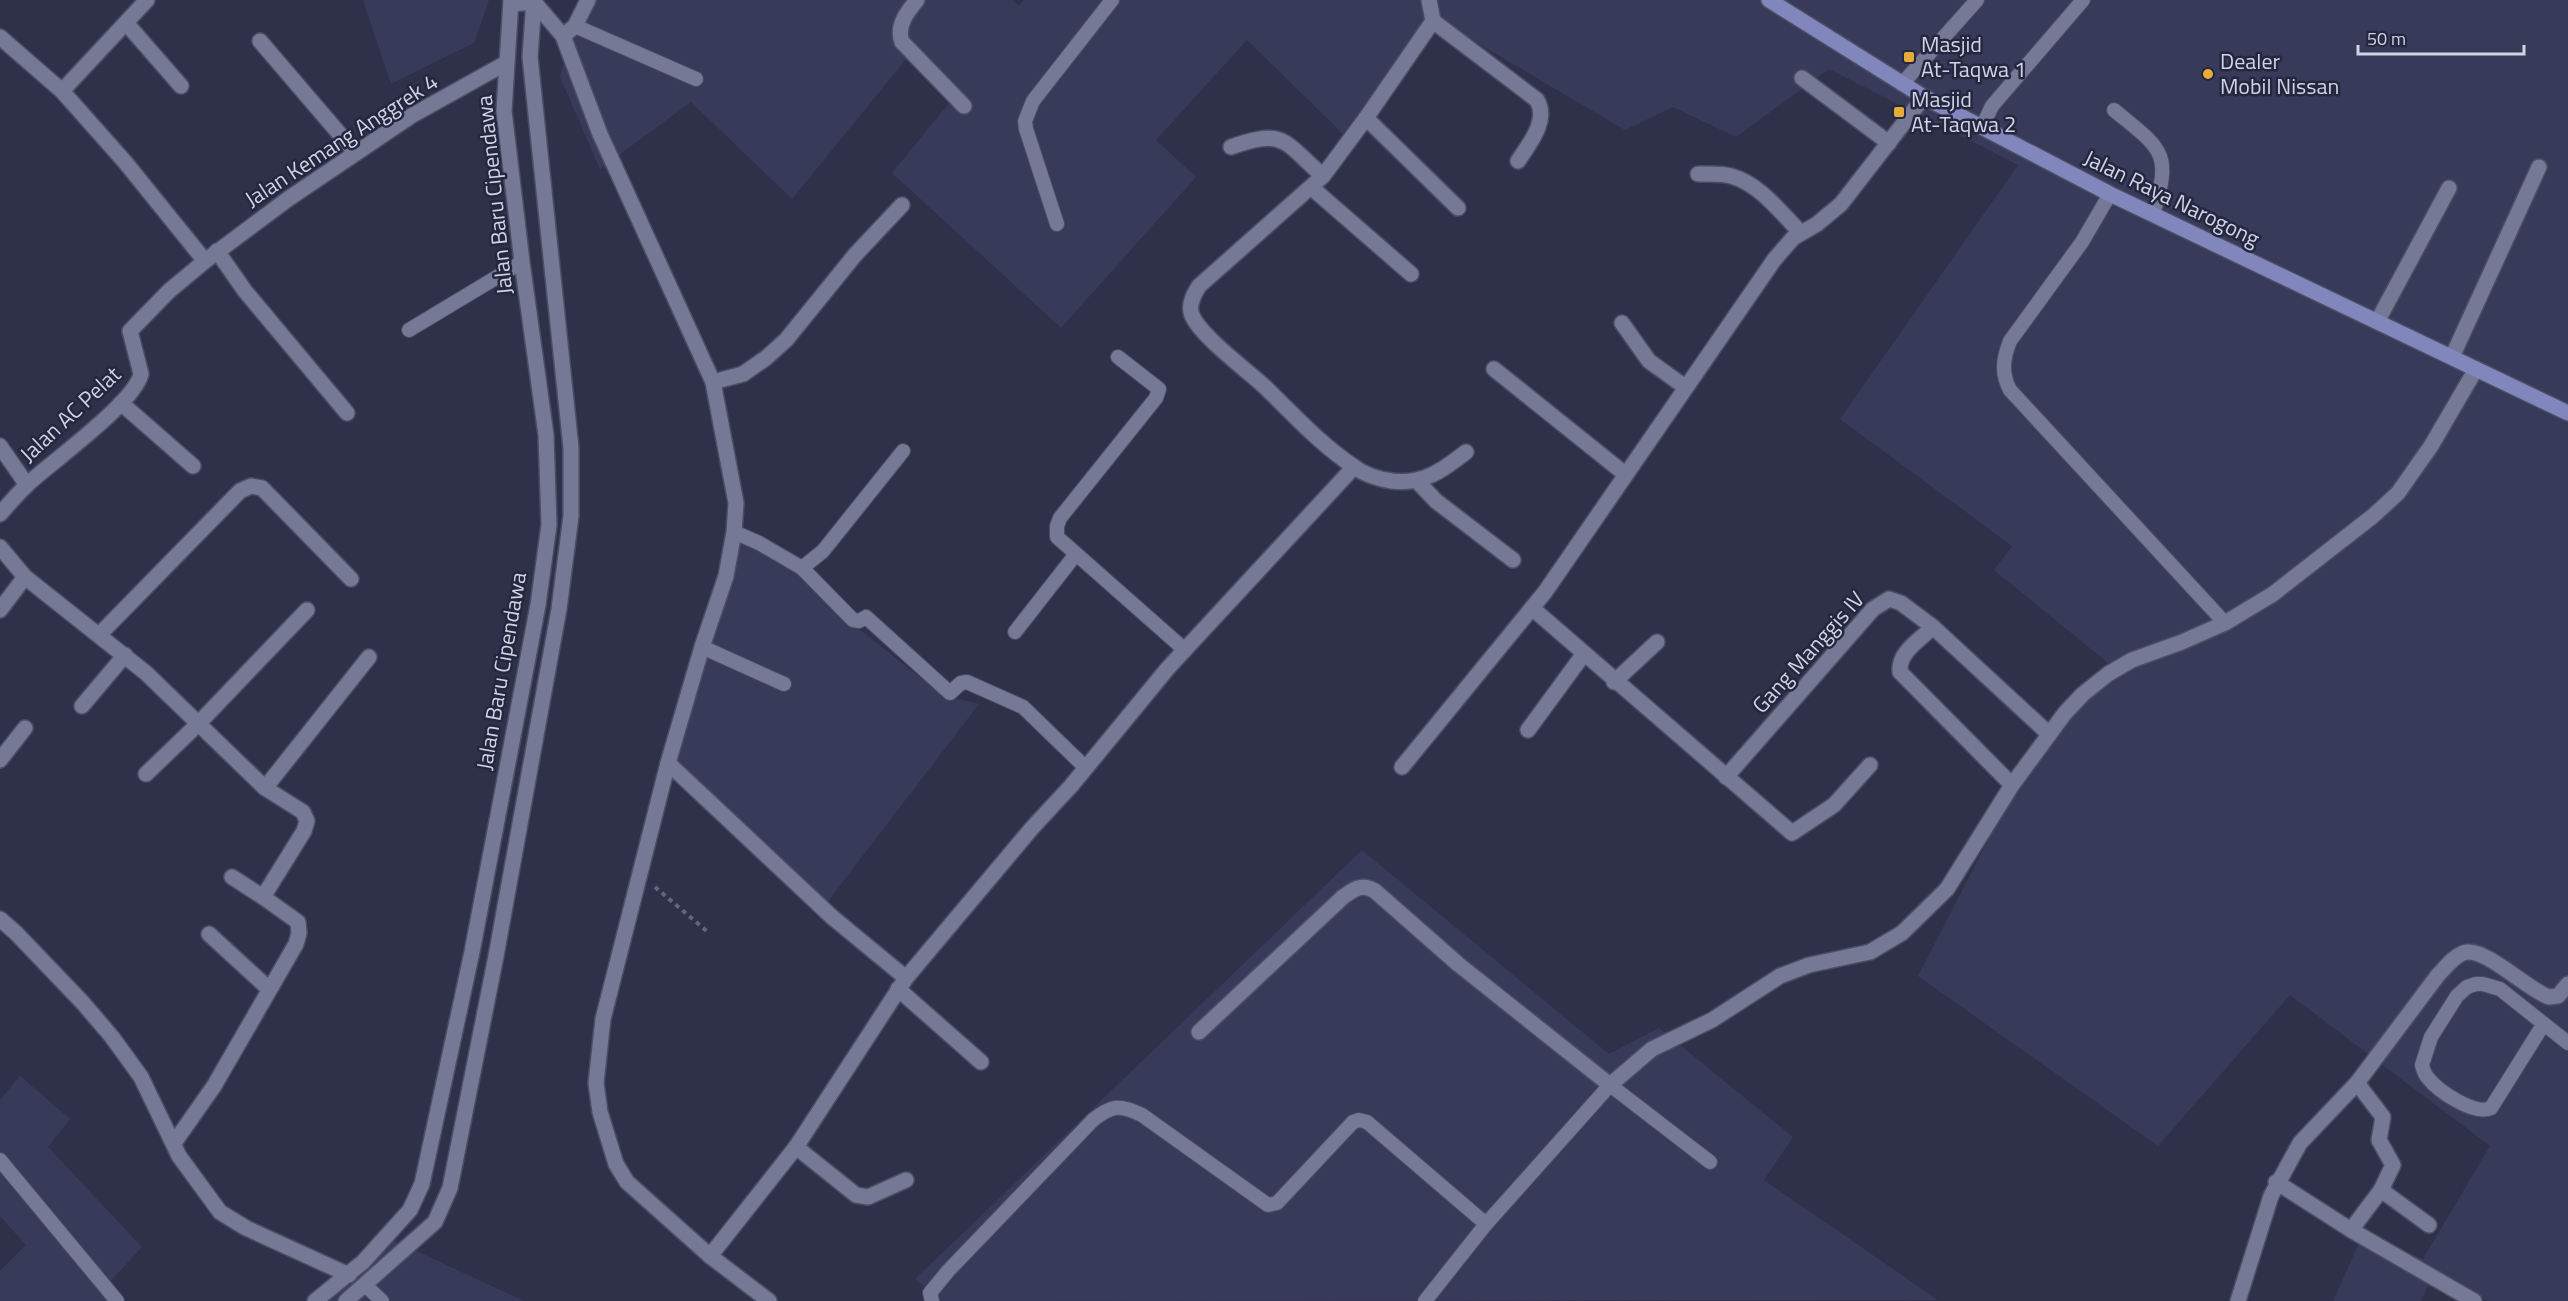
<svg xmlns="http://www.w3.org/2000/svg" width="2568" height="1301" viewBox="0 0 2568 1301" font-family="'Titillium Web',sans-serif">
<rect width="100%" height="100%" fill="#2f314b"/>
<g fill="#383a5a">
<path d="M363,0H489L474,43L391,84Z"/>
<path d="M579,0H1012L1019,6L1024,0H2568V1301H2487L2436,1270L2421,1301H2333L2363,1234L2423,1259L2490,1146L2290,995L2158,1146L1918,976L2050,720L2108,663L1994,570L2012,546L1840,419L2018,165L1829,69L1736,137L1673,107L1625,130L1430,15L1343,134L1247,40L1156,140L1196,177L1061,328L892,173L959,91L916,47L792,199L691,102L600,169L560,77Z"/>
<path d="M734,537L795,569L844,617L942,695L979,704L825,905L665,755Z"/>
<path d="M1362,850L1609,1054L1659,1028L1793,1137L1764,1180L1938,1300L941,1301L915,1279Z"/>
<path d="M20,1076L70,1119L48,1147L142,1247L107,1285L120,1301H0V1271L26,1245L0,1216V1100Z"/>
<path d="M384,1236L524,1301H309Z"/>
</g>
<g fill="none" stroke-linecap="round" stroke-linejoin="round">
<g stroke="#4b4d62" stroke-width="16">
<g id="lane">
<path d="M575,26L696,79"/>
<path d="M1902,84L1977,0"/>
<path d="M2114,110C2161,149 2173,151 2153,214"/>
<path d="M1982,127L1992,106L2083,0"/>
<path d="M2110,194L2082,242L2010,341C2003,359 2001,373 2010,390L2225,623"/>
<path d="M1057,224L1026,129L1025,121L1033,101L1112,0"/>
<path d="M409,330L522,262"/>
<path d="M1118,357L1159,389L1156,398L1060,518L1057,526V537L1185,650"/>
<path d="M734,532L759,543L802,568L853,620L859,621L866,617L950,693L961,683L967,682L1023,707L1085,767"/>
<path d="M802,568L823,551L903,451"/>
<path d="M1015,632L1076,554"/>
<path d="M702,647L784,684"/>
<path d="M2543,1025L2491,1108C2475,1116 2438,1091 2428,1078C2425,1075 2423,1069 2422,1065L2431,1037L2457,996L2467,987L2476,984H2483L2500,989L2568,1043"/>
<path d="M0,1160L117,1301"/>
<path d="M365,1285L382,1301"/>
<path d="M932,1301L930,1293L948,1271L1093,1120C1112,1105 1120,1104 1142,1115L1268,1205L1277,1203L1353,1122L1359,1120L1367,1122L1486,1224"/>
<path d="M1425,1301L1486,1224L1610,1085L1710,1162"/>
</g>
</g>
<g stroke="#4b4d62" stroke-width="18">
<g id="street">
<path d="M147,0L62,91L125,162L205,261"/>
<path d="M917,0C907,12 896,26 902,42L964,106"/>
<path d="M1429,0L1433,21L1366,118L1323,176L1199,286C1194,294 1189,303 1191,312C1195,332 1248,371 1265,387C1293,414 1320,444 1353,466C1363,474 1379,479 1392,481C1423,485 1443,470 1466,452"/>
<path d="M511,4L534,2L563,36L600,134L713,382L736,503L734,532L726,576L702,647L668,763L603,1019L596,1083L600,1112L616,1164L627,1182L710,1256L769,1301"/>
<path d="M1433,21L1537,100C1549,121 1529,144 1518,161"/>
<path d="M127,24L181,86"/>
<path d="M563,36L575,26L588,0"/>
<path d="M0,37L62,91"/>
<path d="M260,41L355,152"/>
<path d="M1802,78L1889,143"/>
<path d="M1366,118L1458,208"/>
<path d="M1231,147C1285,128 1283,141 1323,176"/>
<path d="M1698,174C1709,174 1721,173 1731,176C1760,184 1781,213 1801,233"/>
<path d="M1312,188L1411,274"/>
<path d="M217,251L245,291L347,413"/>
<path d="M2377,322L2449,188"/>
<path d="M1622,323L1649,361L1685,387"/>
<path d="M2452,357L2539,167"/>
<path d="M1494,369L1625,474"/>
<path d="M713,382L743,374L766,358L786,340L855,255L902,205"/>
<path d="M121,403L193,466"/>
<path d="M0,446L27,485"/>
<path d="M1417,481L1436,501L1513,560"/>
<path d="M0,514C9,504 18,493 29,483C53,461 135,402 141,374L130,331L169,291L205,261L288,199L411,116L506,63"/>
<path d="M0,547L25,577L0,610"/>
<path d="M25,577L146,673L265,788L303,812L307,821L304,831L263,897L298,922L299,933L296,944L214,1086L174,1143"/>
<path d="M1532,608L1792,833L1834,805L1870,765"/>
<path d="M1933,627C1921,639 1898,652 1900,672L2012,785"/>
<path d="M99,635L240,491L251,486L262,488L351,579"/>
<path d="M1614,682L1657,642"/>
<path d="M82,706L125,655"/>
<path d="M1528,730L1583,655"/>
<path d="M0,760L25,728"/>
<path d="M668,763L832,917L906,978"/>
<path d="M1402,767L1545,592L1774,260L1793,238L1817,224L1841,204L1924,97"/>
<path d="M146,774L198,724L307,610"/>
<path d="M1726,777L1873,609L1889,599L1901,603L1933,627L2049,734"/>
<path d="M265,788L369,657"/>
<path d="M232,877L263,897"/>
<path d="M0,919L16,933L83,1003L112,1037L141,1077L179,1156L220,1212L246,1228L349,1275"/>
<path d="M209,934L269,989"/>
<path d="M898,989L981,1062"/>
<path d="M1199,1032L1343,897C1354,889 1362,883 1375,891L1458,964L1610,1085L1652,1049L1712,1020L1780,976L1809,965L1870,952L1902,933L1947,889L2012,785L2065,713L2083,694L2108,674L2132,660L2182,642L2225,623L2273,594L2373,516L2398,493L2431,446L2476,369"/>
<path d="M2357,1083L2383,1117L2379,1140L2393,1165L2381,1190"/>
<path d="M796,1147L856,1195L868,1197L906,1180"/>
<path d="M2276,1182L2351,1230L2474,1301"/>
<path d="M2351,1230L2381,1190L2429,1225"/>
<path d="M710,1256L796,1147L906,978L1032,828L1071,786L1168,668L1354,467"/>
<path d="M2238,1301L2271,1196L2300,1143L2357,1083L2438,975C2446,967 2453,957 2463,953C2484,945 2527,990 2549,997L2558,996L2568,984"/>
</g>
</g>
<g stroke="#4b4d62" stroke-width="18">
<g id="secondary">
<path d="M315,1301L363,1262L410,1210L422,1184L472,952L538,605L549,525L546,435L522,262L504,111L511,0"/>
<path d="M346,1301L435,1222L450,1188L496,956L559,609L571,516V448L530,57L534,0"/>
</g>
</g>
<g stroke="#4b4d62" stroke-width="18">
<path id="primary" d="M1769,0L1924,97L2110,194L2568,413"/>
</g>
<path stroke="#63657c" stroke-width="4" stroke-dasharray="4.5 4.5" stroke-linecap="butt" d="M655,887L709,933"/>
<use href="#lane" stroke="#757996" stroke-width="14"/>
<use href="#street" stroke="#757996" stroke-width="15"/>
<use href="#secondary" stroke="#757996" stroke-width="15"/>
<use href="#primary" stroke="#8186bd" stroke-width="15"/>
</g>
<g fill="#e8ab37" stroke="#252740" stroke-width="2">
<rect x="1903" y="51" width="12" height="12" rx="3"/>
<circle cx="2208" cy="74" r="6"/>
<rect x="1893" y="106" width="12" height="12" rx="3"/>
</g>
<g text-anchor="middle" dominant-baseline="central" stroke-width="5" stroke-linejoin="round" paint-order="stroke">
<g font-size="22" fill="#d1d3e4" stroke="#252740" text-anchor="start">
<text x="1921" y="44">Masjid<tspan x="1921" dy="25">At-Taqwa 1</tspan></text>
<text x="2220" y="61">Dealer<tspan x="2220" dy="25">Mobil Nissan</tspan></text>
<text x="1911" y="99">Masjid<tspan x="1911" dy="25">At-Taqwa 2</tspan></text>
</g>
<g font-size="22" fill="#d1d3e4" stroke="#252740">
<text transform="translate(341 140) rotate(-33)">Jalan Kemang Anggrek 4</text>
<text transform="translate(494 195) rotate(-96)">Jalan Baru Cipendawa</text>
<text transform="translate(2172 198) rotate(26)">Jalan Raya Narogong</text>
<text transform="translate(70 414) rotate(-43)">Jalan AC Pelat</text>
<text transform="translate(1808 652) rotate(-48)">Gang Manggis IV</text>
<text transform="translate(501 671) rotate(-80)">Jalan Baru Cipendawa</text>
</g>
</g>
<path d="M2358 45v9h166v-9" fill="none" stroke="#d1d3e4" stroke-width="3"/>
<text x="2367" y="45" font-size="18" fill="#d1d3e4" stroke="#252740" stroke-width="4.5" paint-order="stroke">50 m</text>
</svg>
